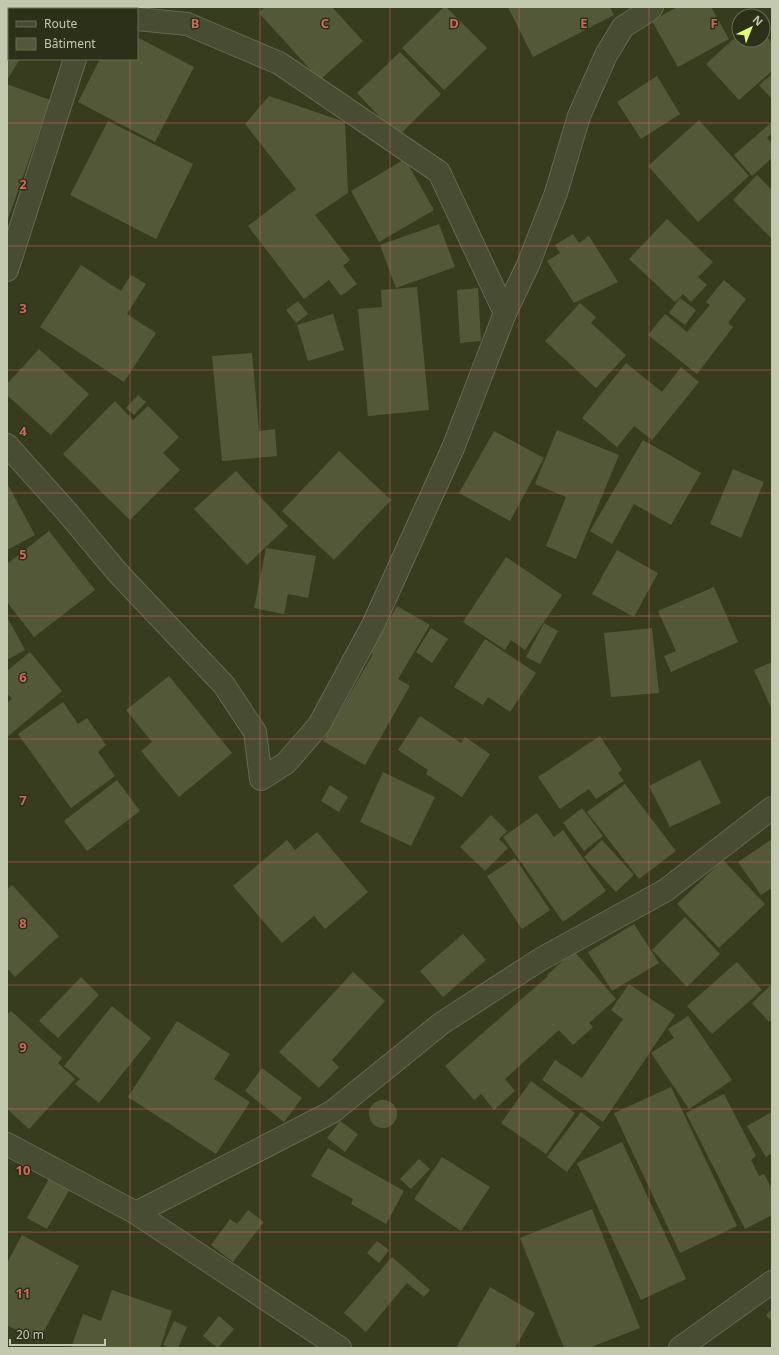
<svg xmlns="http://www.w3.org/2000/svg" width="779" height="1355" viewBox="0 0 779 1355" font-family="'Noto Sans',sans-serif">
<rect width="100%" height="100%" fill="#373c1f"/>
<g fill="#535938">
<path d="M7,7H48L51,9H9V59H20L7,80Z"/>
<path d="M265,7H332L363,41L320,80L259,13Z"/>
<path d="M444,7H446L487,48L444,90L402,48Z"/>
<path d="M508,7H610L614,15L533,57Z"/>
<path d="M677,7H711L729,39L678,67L652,21Z"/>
<path d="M763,32L772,43V71L739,100L706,64L739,34V40H763Z"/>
<path d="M137,37L194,67L155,142L78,102L100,59H137Z"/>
<path d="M400,52L441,94L398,136L357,93Z"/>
<path d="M772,74V99L759,85Z"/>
<path d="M657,76L680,114L641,139L617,102Z"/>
<path d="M7,84L50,100L8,219L7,218Z"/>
<path d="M269,96L345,122L348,193L315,215L350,260L343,266L357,284L341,296L329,280L304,299L248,226L296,189L245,124Z"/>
<path d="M699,120L749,176L698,222L648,166Z"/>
<path d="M108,121L193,164L156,239L70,195Z"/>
<path d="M772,122V133L767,138L772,144V158L752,176L734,155Z"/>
<path d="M405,159L434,210L379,242L351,191Z"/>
<path d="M757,175L772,190V239L733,200Z"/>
<path d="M667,219L713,262L698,277L707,285L691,302L683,294L675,302L629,259Z"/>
<path d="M439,224L455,267L396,288L380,245Z"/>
<path d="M573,234L579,243L589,236L618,282L574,303L547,261L560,253L555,245Z"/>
<path d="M81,265L121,291L131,275L146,284L127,314L156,333L124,382L40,327Z"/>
<path d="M724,280L746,299L728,323L733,327L697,374L648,335L665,314L687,332L710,305L706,302Z"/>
<path d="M417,287L429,410L368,416L358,309L382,307L381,290Z"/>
<path d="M478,288L481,341L460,343L457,290Z"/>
<path d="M680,298L696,310L685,325L669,313Z"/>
<path d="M298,301L308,314L296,323L286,310Z"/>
<path d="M580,303L596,317L591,323L626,355L596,388L545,341Z"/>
<path d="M333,314L344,350L308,361L297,325Z"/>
<path d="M39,349L89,394L51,435L7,395V384Z"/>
<path d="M252,353L259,431L275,429L277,456L222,461L212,356Z"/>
<path d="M626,363L662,392L681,367L699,382L652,440L634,426L617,447L582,418Z"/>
<path d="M138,395L146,402L134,415L126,408Z"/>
<path d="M115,401L133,420L148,406L179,437L163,453L180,470L130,520L63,454Z"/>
<path d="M557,430L619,455L576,559L546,546L566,497L535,484Z"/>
<path d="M494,431L544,458L510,521L459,493Z"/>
<path d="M643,440L701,473L671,525L634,504L612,544L590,531Z"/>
<path d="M339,451L391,500L334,560L282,511Z"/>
<path d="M733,469L764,482L741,538L710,524Z"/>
<path d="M236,471L288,526L247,565L194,509Z"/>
<path d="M7,483L35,535L7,550Z"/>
<path d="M49,531L95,590L34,637L7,602V564Z"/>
<path d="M266,548L316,556L308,598L288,594L284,614L254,608Z"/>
<path d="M617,550L658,573L634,617L592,594Z"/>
<path d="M506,557L562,595L525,650L511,640L505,650L463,622Z"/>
<path d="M714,587L738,642L671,672L664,656L676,651L658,611Z"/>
<path d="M397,606L430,625L398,679L410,686L365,765L323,741L373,654L370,652Z"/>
<path d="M7,617L25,650L7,660Z"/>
<path d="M544,623L558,631L540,664L526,657Z"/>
<path d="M431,628L448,639L432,663L416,652Z"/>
<path d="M652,628L659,693L611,697L604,633Z"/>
<path d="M485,639L536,673L510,712L488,697L483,705L454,687Z"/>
<path d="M30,652L62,691L7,737V703L12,699L7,693V671Z"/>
<path d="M772,662V710L754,670Z"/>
<path d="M169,676L232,753L179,797L141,751L152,742L126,710Z"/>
<path d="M63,702L78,724L87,718L106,745L98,752L115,776L71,808L18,734Z"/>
<path d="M420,716L461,743L465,737L490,754L462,797L426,774L428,770L398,750Z"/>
<path d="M600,736L622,770L618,773L624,781L596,799L589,789L560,809L538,777Z"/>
<path d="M700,760L721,803L670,827L649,786Z"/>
<path d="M383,772L435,797L411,846L360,822Z"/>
<path d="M117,780L140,811L87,851L64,821Z"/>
<path d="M625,784L676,851L639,879L587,812Z"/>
<path d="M330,785L348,797L339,812L321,801Z"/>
<path d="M582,808L603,836L584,851L563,823Z"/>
<path d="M537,813L554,837L563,830L606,891L563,922L503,837Z"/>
<path d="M491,815L507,831L499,839L508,848L485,871L460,847Z"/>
<path d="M317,832L368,892L325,929L314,916L282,943L233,886L287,840L295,850Z"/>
<path d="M772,839V888L761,895L738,862Z"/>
<path d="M602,840L634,875L616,892L584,857Z"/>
<path d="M515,858L550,910L522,929L487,876Z"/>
<path d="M723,860L765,904L719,948L677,904Z"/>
<path d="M12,885L59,936L15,977L7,968V889Z"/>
<path d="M685,917L720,954L687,987L652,950Z"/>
<path d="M634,924L659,963L612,991L588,952Z"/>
<path d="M463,934L486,960L443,997L420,971Z"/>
<path d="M574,951L616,999L589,1023L593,1027L573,1045L559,1030L505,1079L515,1091L494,1110L481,1094L474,1100L445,1066L548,976L547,975Z"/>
<path d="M737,962L762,990L712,1034L687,1006Z"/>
<path d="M353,972L385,1001L332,1060L339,1067L319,1088L279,1052Z"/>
<path d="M81,977L99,995L58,1038L39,1021Z"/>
<path d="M629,984L675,1015L603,1122L542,1080L555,1060L582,1078L623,1019L611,1010Z"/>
<path d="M772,984V1019L769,1022L752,1003Z"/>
<path d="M112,1006L151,1038L99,1103L75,1084L80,1079L64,1066Z"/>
<path d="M11,1011L62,1058L58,1063L75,1079L29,1129L7,1109V1015Z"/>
<path d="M688,1016L732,1080L689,1109L651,1053L674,1038L668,1029Z"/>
<path d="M177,1021L230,1054L214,1079L250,1102L216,1154L128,1097Z"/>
<path d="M262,1068L302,1098L284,1122L245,1091Z"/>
<path d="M531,1081L575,1113L546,1154L501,1123Z"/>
<path d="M671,1087L737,1226L680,1253L614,1113Z"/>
<path d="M724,1094L756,1156L751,1160L759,1176L764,1174L772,1189V1215L745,1229L686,1113Z"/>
<circle cx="383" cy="1114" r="14"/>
<path d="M581,1112L600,1127L567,1172L547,1157Z"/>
<path d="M772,1112V1153L766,1157L747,1126Z"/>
<path d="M340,1121L358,1134L345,1152L327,1138Z"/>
<path d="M622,1142L686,1279L641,1300L577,1163Z"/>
<path d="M328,1148L404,1191L386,1224L351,1204L353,1199L311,1176Z"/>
<path d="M442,1157L490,1187L461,1231L414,1199Z"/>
<path d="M419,1159L430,1169L411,1189L400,1179Z"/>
<path d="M55,1168L75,1180L47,1229L27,1218Z"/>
<path d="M592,1209L640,1328L589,1348H564L520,1238Z"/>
<path d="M248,1210L264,1222L233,1262L211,1245L230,1219L237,1224Z"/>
<path d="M22,1235L79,1266L38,1342L7,1325V1263Z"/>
<path d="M377,1241L389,1250L379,1263L367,1253Z"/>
<path d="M392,1257L430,1290L424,1297L407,1283L366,1332L344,1313Z"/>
<path d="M490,1287L535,1313L515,1348H456Z"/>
<path d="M112,1290L172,1311L160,1348H71L83,1314L101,1321Z"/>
<path d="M772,1309V1321L766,1315Z"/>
<path d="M219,1316L234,1329L218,1348L203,1336Z"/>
<path d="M174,1321L187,1327L178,1348H170L163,1345Z"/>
</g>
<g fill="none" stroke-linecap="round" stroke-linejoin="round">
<g stroke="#656951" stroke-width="24">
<g id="minor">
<path d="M84,7L86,9"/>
<path d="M7,270L75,59"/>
<path d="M505,313L528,265L556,193L579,116L606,55L623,27L648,11L652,7"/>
<path d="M7,445L67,512L118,573L224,685L255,732L261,779L286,763L319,725L373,625L453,448L505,313L439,172L279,63L187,24L137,19"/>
<path d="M7,1144L136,1213L340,1348"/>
<path d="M136,1213L332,1112L442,1023L541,959L666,890L772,808"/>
<path d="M680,1348L772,1282"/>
</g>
</g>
<use href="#minor" stroke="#474c33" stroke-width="22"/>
</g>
<path fill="none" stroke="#ce685e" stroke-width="1" stroke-opacity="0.55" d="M130,7V9M260,7V1348M390,7V1348M519,7V1348M649,7V1348M130,59V1348M7,123H772M7,246H772M7,370H772M7,493H772M7,616H772M7,739H772M7,862H772M7,985H772M7,1109H772M7,1232H772"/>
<g font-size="13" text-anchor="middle" font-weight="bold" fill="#ce685e" stroke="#2c3018" stroke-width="3" stroke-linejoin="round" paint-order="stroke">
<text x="195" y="28">B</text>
<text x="325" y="28">C</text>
<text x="454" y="28">D</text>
<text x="584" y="28">E</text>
<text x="714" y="28">F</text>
<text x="23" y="189">2</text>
<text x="23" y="313">3</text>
<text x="23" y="436">4</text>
<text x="23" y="559">5</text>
<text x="23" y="682">6</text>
<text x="23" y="805">7</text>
<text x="23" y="928">8</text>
<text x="23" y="1052">9</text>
<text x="23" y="1175">10</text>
<text x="23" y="1298">11</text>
</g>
<rect width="779" height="1355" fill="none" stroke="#c2c8ae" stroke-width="16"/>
<rect x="8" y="8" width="130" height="52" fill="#2c3018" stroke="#686d54"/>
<rect x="16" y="21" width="20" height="6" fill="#474c33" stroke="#686d54"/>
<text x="44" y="28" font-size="12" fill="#c2c8ae">Route</text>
<rect x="16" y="38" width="20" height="12" fill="#535938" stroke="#686d54"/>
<text x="44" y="48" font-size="12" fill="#c2c8ae">Bâtiment</text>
<g transform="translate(751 28) rotate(43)"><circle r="19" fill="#2c3018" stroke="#686d54"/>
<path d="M0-3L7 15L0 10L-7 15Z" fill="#e2ff7c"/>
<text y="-6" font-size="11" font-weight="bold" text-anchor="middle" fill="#c2c8ae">N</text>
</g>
<path d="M10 1339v6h95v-6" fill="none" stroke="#c2c8ae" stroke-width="2"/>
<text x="16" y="1339" font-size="12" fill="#c2c8ae" stroke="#2c3018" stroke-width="3" paint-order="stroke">20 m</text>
</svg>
